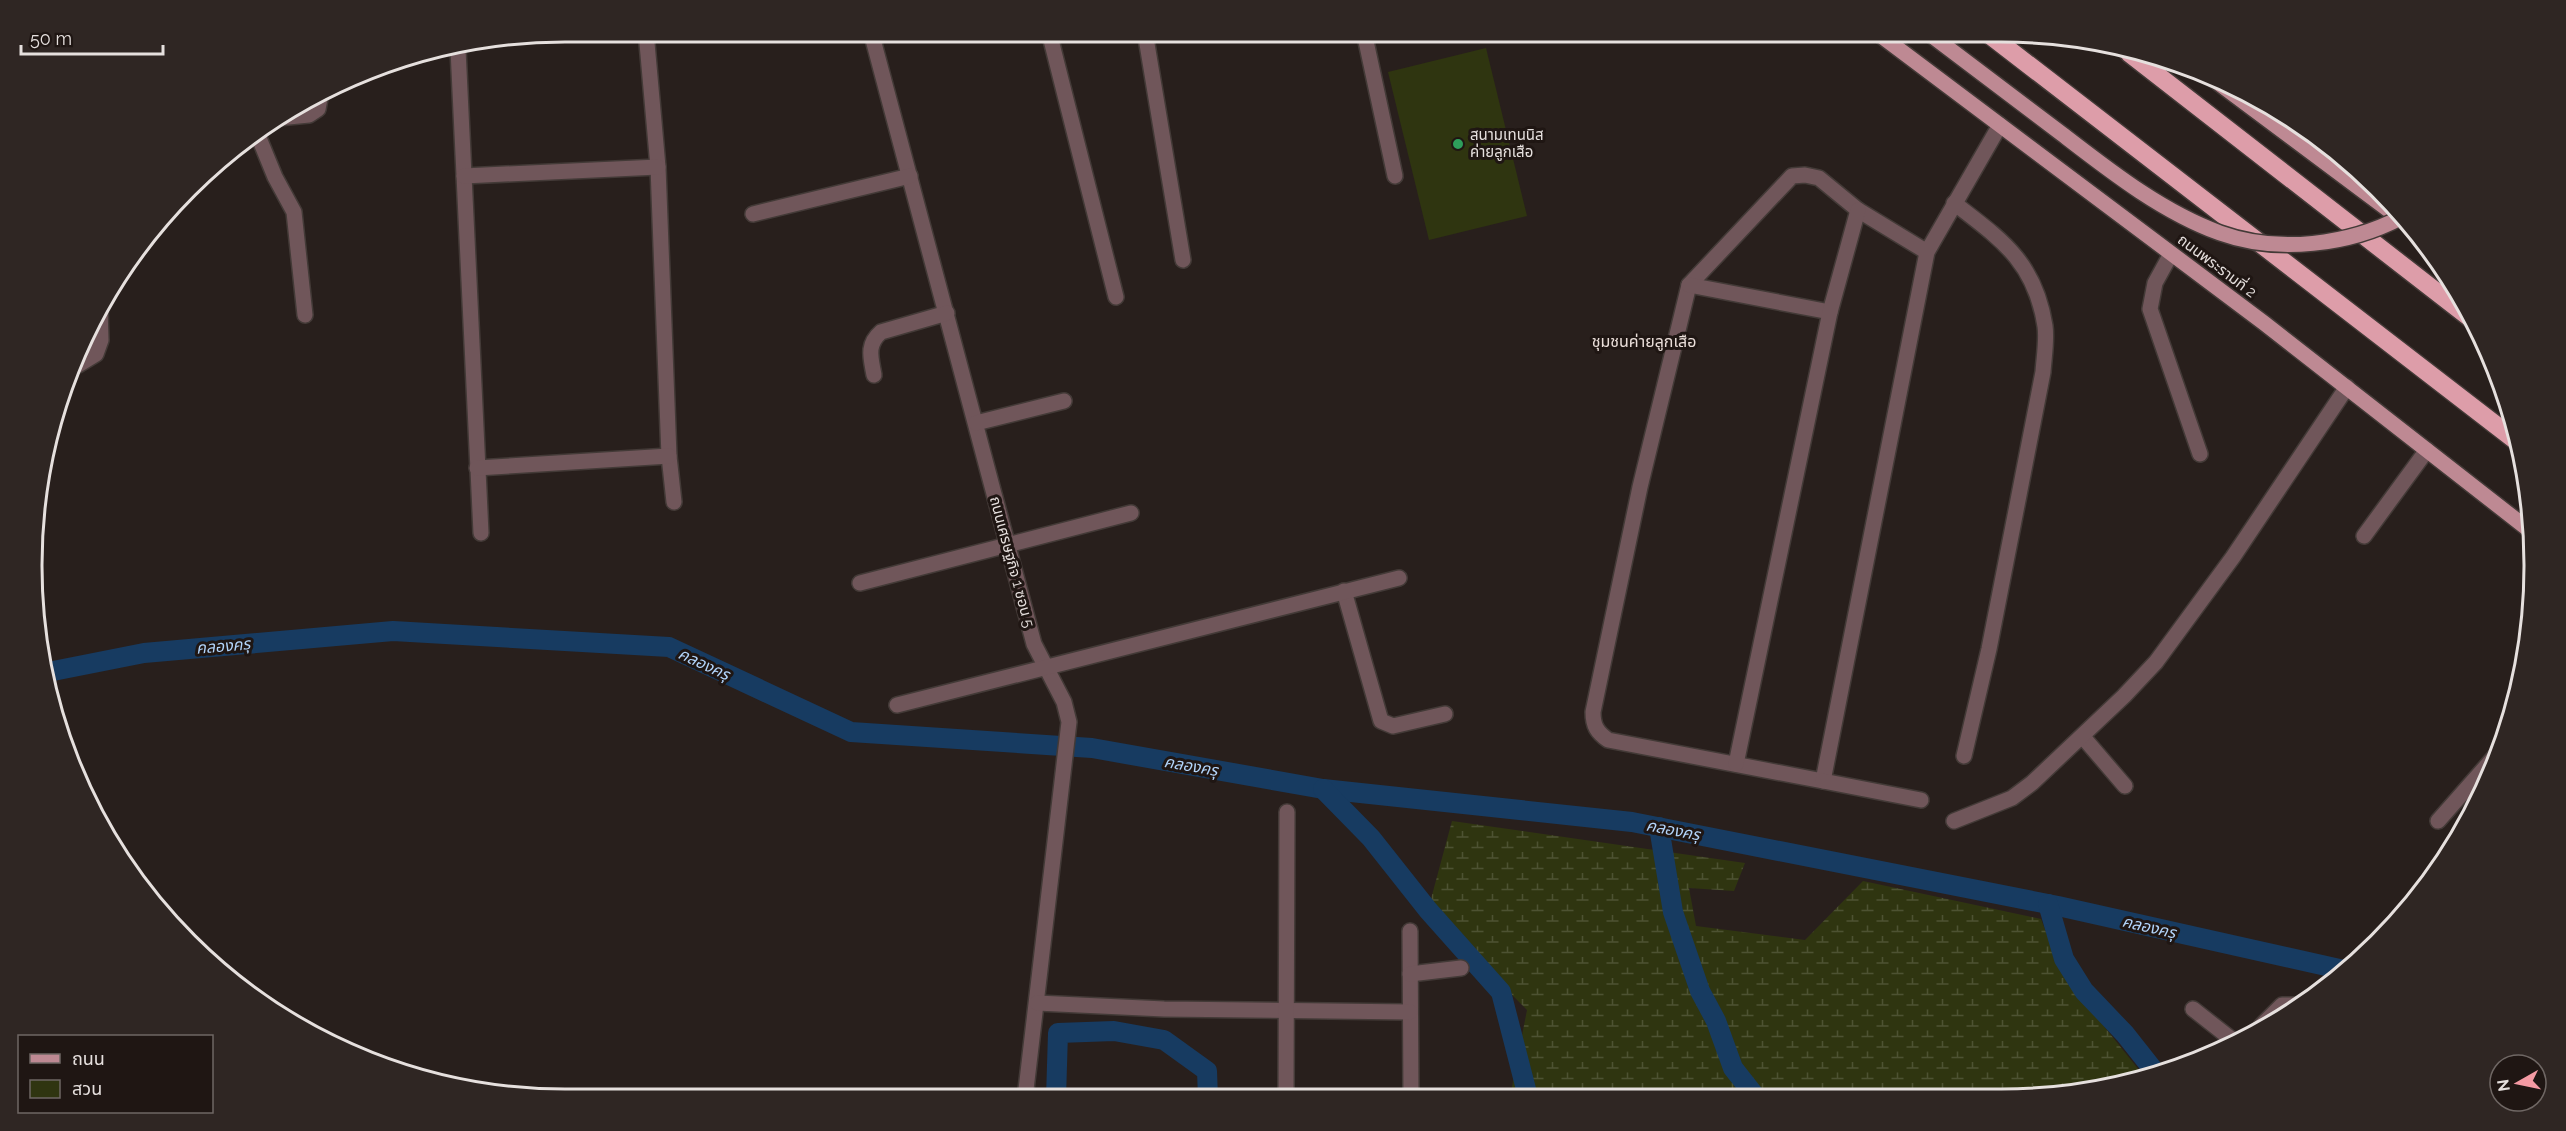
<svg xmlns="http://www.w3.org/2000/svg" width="2566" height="1131" viewBox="0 0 2566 1131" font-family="Raleway,'Noto Sans Thai',sans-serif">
<defs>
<pattern id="wetland-marsh" width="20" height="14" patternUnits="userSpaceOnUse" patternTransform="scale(1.5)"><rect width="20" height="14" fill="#2f3510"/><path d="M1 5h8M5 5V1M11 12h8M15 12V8" fill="none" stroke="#4d5232"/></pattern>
</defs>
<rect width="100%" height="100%" fill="#281f1c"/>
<path fill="#2f3510" d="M1486,48L1527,216L1429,240L1388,72Z"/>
<path fill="url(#wetland-marsh)" d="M1452,821L1745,863L1734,891L1689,888L1696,926L1805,940L1863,881L2041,919L2062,974L2143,1075L2071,1095L1510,1097L1527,1010L1428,910Z"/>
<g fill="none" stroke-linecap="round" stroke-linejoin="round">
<g stroke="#173b61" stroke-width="20">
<path d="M43,673L144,653L393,631L669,647L851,732L1092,748L1323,789L1632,822L2058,906L2344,970"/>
<path d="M1323,789L1371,838L1428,910L1501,992L1528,1097"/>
<path d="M1659,827L1673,912L1700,991L1716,1021L1733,1068L1755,1096"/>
<path d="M2048,904L2064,959L2084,991L2125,1034L2155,1072"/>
<path d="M1056,1098L1058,1033L1114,1031L1164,1040L1207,1071L1208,1098"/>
</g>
<g stroke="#433a37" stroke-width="18">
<g id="minor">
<path d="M646,32L658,167L669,456L674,502"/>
<path d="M871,32L1034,644L1064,702L1069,722L1025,1098"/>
<path d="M1049,32L1116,297"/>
<path d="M1145,32L1183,260"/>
<path d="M1364,32L1395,176"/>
<path d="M458,49L481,533"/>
<path d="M278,118L309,115L318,109L321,93"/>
<path d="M257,133L275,177L294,212L305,315"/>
<path d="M464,176L658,167"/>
<path d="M1954,203C2002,240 2035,262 2045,326C2047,340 2044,357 2043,372L1989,649L1964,756"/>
<path d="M753,214L910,176"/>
<path d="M1927,252L1858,210L1819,178L1805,175L1792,176L1689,285L1640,487L1593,712C1593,726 1597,732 1608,740L1823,781L1927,252L2000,125"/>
<path d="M2171,254L2155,283L2150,309L2200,454"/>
<path d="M1689,285L1830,312"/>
<path d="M78,365L96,354L101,340L100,307"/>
<path d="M874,375C871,358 866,345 881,332L947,313"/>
<path d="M976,423L1064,401"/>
<path d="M477,468L669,456"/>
<path d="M2364,536L2427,450"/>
<path d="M860,583L1131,513"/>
<path d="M1344,591L1381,721L1393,726L1445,714"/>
<path d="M897,705L1399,578"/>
<path d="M2083,737L2125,786"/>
<path d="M1736,764L1830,312L1858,210"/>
<path d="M1823,781L1921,800"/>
<path d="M1954,821L2012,798L2032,783L2124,696L2156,662L2233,557L2347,387"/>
<path d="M2438,821L2497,754"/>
<path d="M1410,931L1411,1097"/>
<path d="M1410,974L1461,968"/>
<path d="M1037,1003L1164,1009L1410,1012"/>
<path d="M2193,1009L2235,1042"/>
<path d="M2261,1026L2282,1005H2298"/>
<path d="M1286,1097L1287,812"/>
</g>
</g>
<g stroke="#433a37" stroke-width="18">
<g id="major">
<path d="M1876,32L2264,323L2533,533"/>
<path d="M2213,79L2410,226"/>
<path d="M2305,142L2336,152"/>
</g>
</g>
<g stroke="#433a37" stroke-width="21">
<g id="highway">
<path d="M1986,32L2519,443"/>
<path d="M2129,53L2474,321"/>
</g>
</g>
<use href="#minor" stroke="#70565a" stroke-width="15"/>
<use href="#major" stroke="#be8993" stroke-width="15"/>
<use href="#highway" stroke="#dd9da9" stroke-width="18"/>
<g stroke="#433a37" stroke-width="18" stroke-linecap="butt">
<path id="major-bridge" d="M1927,32C1972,66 2017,100 2062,134C2110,171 2162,212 2220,233C2278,254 2349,245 2402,217"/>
</g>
<use href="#major-bridge" stroke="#be8993" stroke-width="15"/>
</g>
<circle fill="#2e9e5b" stroke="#1f1613" stroke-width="2" cx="1458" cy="144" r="6"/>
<g text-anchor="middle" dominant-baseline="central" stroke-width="6" stroke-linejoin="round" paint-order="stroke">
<g font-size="15" fill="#e6e0de" stroke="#1f1613" text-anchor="start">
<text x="1470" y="135">สนามเทนนิส<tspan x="1470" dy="17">ค่ายลูกเสือ</tspan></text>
</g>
<g font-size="15" fill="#e6e0de" stroke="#1f1613">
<text transform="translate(2217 266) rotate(37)">ถนนพระรามที่ 2</text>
<text transform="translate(1012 562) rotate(75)">ถนนเศรษฐกิจ 1 ซอน 5</text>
</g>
<g font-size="16" fill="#eaded9" stroke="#1f1613">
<text x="1644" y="341">ชุมชนค่ายลูกเสือ</text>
</g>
<g font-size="16" font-style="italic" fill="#b2d4fa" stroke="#1f1613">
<text transform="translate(223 646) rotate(-5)">คลองครุ</text>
<text transform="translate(704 664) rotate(25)">คลองครุ</text>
<text transform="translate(1191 766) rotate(10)">คลองครุ</text>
<text transform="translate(1673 830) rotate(11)">คลองครุ</text>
<text transform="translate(2149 927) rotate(13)">คลองครุ</text>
</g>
</g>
<path d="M0 0H2566V1131H0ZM565 42H2001A523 523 0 0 1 2524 565V566A523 523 0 0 1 2001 1089H565A523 523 0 0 1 42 566V565A523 523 0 0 1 565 42Z" fill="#2f2623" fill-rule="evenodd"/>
<path fill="none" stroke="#e6e0de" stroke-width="3" d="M565 42H2001A523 523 0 0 1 2524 565V566A523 523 0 0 1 2001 1089H565A523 523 0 0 1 42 566V565A523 523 0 0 1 565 42Z"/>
<rect x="18" y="1035" width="195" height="78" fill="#1f1613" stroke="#6f6764" stroke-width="1.5"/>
<rect x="30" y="1054" width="30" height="9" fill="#be8993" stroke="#6f6764" stroke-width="1.5"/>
<text x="72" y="1065" font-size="18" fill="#e6e0de">ถนน</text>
<rect x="30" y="1080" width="30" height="18" fill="#2f3510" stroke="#6f6764" stroke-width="1.5"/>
<text x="72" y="1095" font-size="18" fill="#e6e0de">สวน</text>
<g transform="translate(2518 1083) rotate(261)"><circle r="28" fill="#1f1613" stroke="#6f6764" stroke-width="1.5"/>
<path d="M0-4.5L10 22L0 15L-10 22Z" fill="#f49aa3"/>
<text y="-9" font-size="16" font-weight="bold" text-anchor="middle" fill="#e6e0de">N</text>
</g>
<path d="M21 45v9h142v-9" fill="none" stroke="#e6e0de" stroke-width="3"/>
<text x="30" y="45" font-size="18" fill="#e6e0de" stroke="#1f1613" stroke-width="4.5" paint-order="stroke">50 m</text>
</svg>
